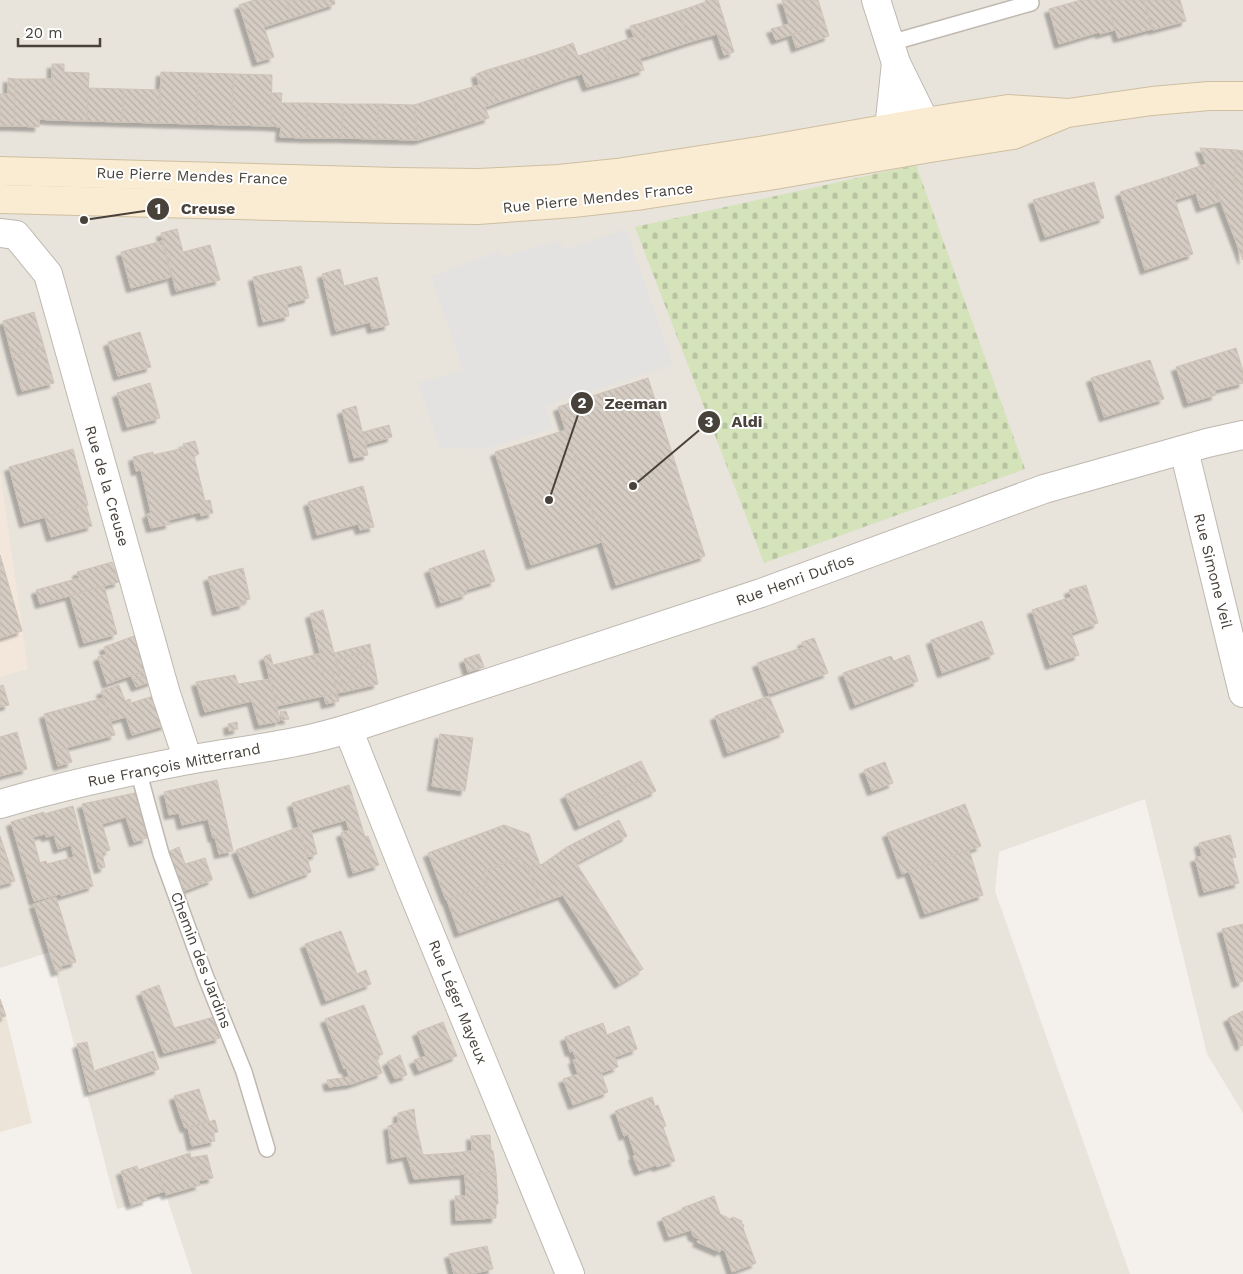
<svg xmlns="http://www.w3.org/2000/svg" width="1243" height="1274" viewBox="0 0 1243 1274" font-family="'Work Sans',sans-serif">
<defs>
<pattern id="cemetery-stones" width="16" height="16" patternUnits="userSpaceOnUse" patternTransform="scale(1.25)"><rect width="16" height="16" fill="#d4e3ba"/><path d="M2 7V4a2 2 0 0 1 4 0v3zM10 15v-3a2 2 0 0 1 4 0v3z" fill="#b8c4a1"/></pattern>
<pattern id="building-back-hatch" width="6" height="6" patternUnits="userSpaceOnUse" patternTransform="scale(1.25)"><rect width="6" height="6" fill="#d5ccc3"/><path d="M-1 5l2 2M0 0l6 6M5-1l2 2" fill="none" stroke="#b8b0a8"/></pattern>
<filter id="shadow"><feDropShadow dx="-4.5" dy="4.5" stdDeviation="1" flood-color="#0004"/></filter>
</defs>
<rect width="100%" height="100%" fill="#f4f1ec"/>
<path fill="#e8e3db" d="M0,0H1243V1113L1207,1054L1145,799L999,852L995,891L1130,1274H192L166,1195L117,1209L50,952L0,968Z"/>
<path fill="#f3e7db" d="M0,470L28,669L0,677Z"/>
<path fill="#ece4d8" d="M0,999L6,1016L32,1123L0,1132Z"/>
<path fill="url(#cemetery-stones)" d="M916,165L1025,469L764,563L635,227Z"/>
<path fill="#e4e2e0" d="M626,229L673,365L545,406L552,428L485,449L440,448L418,383L463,370L431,276L500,251L503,257L559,240L564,250Z"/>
<g fill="url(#building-back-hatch)" stroke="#cfc3b7" fill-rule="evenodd" filter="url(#shadow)">
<path d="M254,0H286L292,18L264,27L274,57L257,62L239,5Z"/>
<path d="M286,0H334L335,4L292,18Z"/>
<path d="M705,0H718L734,52L724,55L717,34L690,42L679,11L706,2Z"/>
<path d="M782,0H818L825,23L776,40L771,29L789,24Z"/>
<path d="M1081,0H1106L1115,30L1100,34L1099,32L1059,44L1049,9Z"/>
<path d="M1106,0H1144L1152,29L1118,38Z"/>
<path d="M1144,0H1180L1186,21L1153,30Z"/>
<path d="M679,11L690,42L651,55L641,23Z"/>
<path d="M641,23L651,55L640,58L644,70L615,79L605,47L634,37L630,26Z"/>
<path d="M825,23L829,36L796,48L792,35Z"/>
<path d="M573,43L578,56L605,47L615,79L587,87L582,74L571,77L562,47Z"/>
<path d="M562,47L571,77L534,90L524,59Z"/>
<path d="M524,59L534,90L496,103L487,70Z"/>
<path d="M52,64H64V72L89,73L87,121L51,120Z"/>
<path d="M487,70L496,103L485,107L489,118L461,127L452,93L479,85L476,74Z"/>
<path d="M161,72L199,73L196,124L159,123Z"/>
<path d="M199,73L234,74L231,125L196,124Z"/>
<path d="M234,74L272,75L271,126L231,125Z"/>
<path d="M8,78L15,79L14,126H0V94H8Z"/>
<path d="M15,79H52L51,120L39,119V127L14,126Z"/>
<path d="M88,88L124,89L122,122L87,121Z"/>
<path d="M124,89L160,90L159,123L122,122Z"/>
<path d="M271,93H282L281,103H308L306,138L280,137L281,127L271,126Z"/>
<path d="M452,93L461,127L418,140L414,105Z"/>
<path d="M308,103L344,104L341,138H306Z"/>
<path d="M344,104H379L377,139L341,138Z"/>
<path d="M379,104L414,105L418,140L377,139Z"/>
<path d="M1200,148L1237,150L1234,182H1243V260Z"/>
<path d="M1237,150L1243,151V182H1234Z"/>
<path d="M1206,164L1214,187L1175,200L1167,177Z"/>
<path d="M1167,177L1193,254L1145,270L1120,192Z"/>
<path d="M1094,182L1104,218L1045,237L1033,200Z"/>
<path d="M1214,187L1220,201L1201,208L1196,194Z"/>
<path d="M177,229L183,252L210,245L220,280L176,291L161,233Z"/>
<path d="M162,241L171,277L131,288L121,252Z"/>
<path d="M301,266L309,298L287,304L289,316L263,322L253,277Z"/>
<path d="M340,269L344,286L377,277L389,325L372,329L370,322L336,331L322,274Z"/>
<path d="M34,312L44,347L12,356L3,321Z"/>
<path d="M140,332L151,367L118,376L108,342Z"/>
<path d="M44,347L54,383L22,391L12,356Z"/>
<path d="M1236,348L1243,371V383L1215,390L1216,395L1188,403L1176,367Z"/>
<path d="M1150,360L1164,399L1104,417L1091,378Z"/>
<path d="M648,378L705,556L616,585L562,419L619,401L614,389Z"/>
<path d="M150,383L160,418L127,427L117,393Z"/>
<path d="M614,389L619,401L562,419L558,407Z"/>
<path d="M356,406L368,455L354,458L342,410Z"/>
<path d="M389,425L392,437L366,444L363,432Z"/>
<path d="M566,430L602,542L531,565L495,452Z"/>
<path d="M195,441L199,454L194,456L205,501L210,500L213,513L201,516L200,512L169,520L170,524L151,528L147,514L151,513L141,470L136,471L133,457L153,452V455L184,448L183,444Z"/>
<path d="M73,449L88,505L24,523L9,467Z"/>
<path d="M363,486L374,527L360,530L358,524L317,535L308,502Z"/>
<path d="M86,505L92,526L51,537L45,517Z"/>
<path d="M484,550L495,581L466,590L467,594L441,603L429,569Z"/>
<path d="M0,555L22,631L0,638Z"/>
<path d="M112,562L119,582L40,604L36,590L79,578L77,572Z"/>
<path d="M243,568L250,599L243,601L244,604L217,611L208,577Z"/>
<path d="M1086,585L1098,623L1071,633L1079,655L1050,665L1032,610L1071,597L1069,590Z"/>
<path d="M104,586L117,634L84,643L70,596Z"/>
<path d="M323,610L334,653L344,692L337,693L332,670L319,673L314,655L320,653L310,614Z"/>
<path d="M982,621L994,654L942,673L931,640Z"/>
<path d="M134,636L145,671L115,681L104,647Z"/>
<path d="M814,638L828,673L769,694L757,663L804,647L802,642Z"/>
<path d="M370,644L371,651L336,660L334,653Z"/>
<path d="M371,651L373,659L355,669L344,692L336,660Z"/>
<path d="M106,654L115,681L107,684L98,657Z"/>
<path d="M270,654L273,665L314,655L319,673L332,670L337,693L277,706L264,657Z"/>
<path d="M479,654L484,667L468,672L464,659Z"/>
<path d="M909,655L918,681L855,705L843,673L891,656L894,661Z"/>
<path d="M373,659L378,684L344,692L355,669Z"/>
<path d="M145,671L147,676L133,680L131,676Z"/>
<path d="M151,675L153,681L136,687L133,680Z"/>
<path d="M235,675L238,684L270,679L280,721L259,725L252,701L205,712L196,682Z"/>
<path d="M3,685L9,705L0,707V686Z"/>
<path d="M119,685L125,701L130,699L131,703L157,695L166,725L132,735L126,717L111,721L101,691Z"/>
<path d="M337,693L339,701L326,704L324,696Z"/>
<path d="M769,696L784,732L772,737L758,700Z"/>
<path d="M103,698L115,735L54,751L44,714Z"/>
<path d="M758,700L760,704L716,719L715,716Z"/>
<path d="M760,704L772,737L728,753L716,719Z"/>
<path d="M286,711L289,719L282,720L280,712Z"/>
<path d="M237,722L238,729L229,731L228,724Z"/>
<path d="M17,732L27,769L0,776V737Z"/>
<path d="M440,734L473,738L465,791L432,786Z"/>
<path d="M67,748L72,762L58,766L54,751Z"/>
<path d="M641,761L649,777L576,806L585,823L579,826L565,795Z"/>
<path d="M885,762L893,783L872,791L864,770Z"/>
<path d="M649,777L656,791L585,823L576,806Z"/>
<path d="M217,780L233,851L219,854L215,837L213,838L208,819L182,825L179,813L169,815L164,792Z"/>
<path d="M349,785L365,837L368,836L379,865L353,873L341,833L349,830L346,820L311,830L317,854L307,857L292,803Z"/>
<path d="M135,793L147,838L134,842L126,817L102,824L110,850L102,853L105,867L99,869L82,804Z"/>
<path d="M965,804L981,846L902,874L887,833Z"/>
<path d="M73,806L93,886L61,896L60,894L34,901L11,822L44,812V814ZM45,834L46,837L54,835L58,849L71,845L74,857L47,864L46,861L40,863L33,837Z"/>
<path d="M619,820L627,836L576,863L643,969L619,984L543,864L567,847Z"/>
<path d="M504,825L529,834L540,865L526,870L521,857L484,871L488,884L446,900L428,853Z"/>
<path d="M299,827L311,872L254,894L236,850Z"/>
<path d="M1230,835L1236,857L1232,858L1239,883L1204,892L1195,858L1202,856L1199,843Z"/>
<path d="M0,836L15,881L0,885Z"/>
<path d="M179,847L185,864L205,858L212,878L179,886L168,852Z"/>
<path d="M969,850L983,895L925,914L909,871Z"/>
<path d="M521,857L526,870L528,868L541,903L459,933L447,900L488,884L484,871Z"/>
<path d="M543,864L563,895L541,903L528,868Z"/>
<path d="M212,878V880L181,892L179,886Z"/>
<path d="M56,897L76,962L61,966L62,970L56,972L34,904Z"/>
<path d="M1243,924V981L1237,983L1222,929Z"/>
<path d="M341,931L357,974L366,970L371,984L326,1001L305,944Z"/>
<path d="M159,985L174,1028L214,1017L220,1038L164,1053L141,992Z"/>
<path d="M0,999L6,1016L0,1018Z"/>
<path d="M364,1005L383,1054L376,1057L382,1073L352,1084L346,1068L344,1069L325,1019Z"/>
<path d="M1243,1011V1045L1240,1046L1228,1018Z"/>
<path d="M443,1022L457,1056L419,1071L414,1060L426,1056L417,1032Z"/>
<path d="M603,1023L607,1035L629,1026L637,1049L615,1057L618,1067L601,1073L608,1092L573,1105L563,1079L578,1074L573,1060L576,1059L573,1051L570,1052L565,1037Z"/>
<path d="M87,1042L94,1071L153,1051L159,1069L89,1092L77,1044Z"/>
<path d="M400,1055L407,1075L395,1079L387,1062Z"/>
<path d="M349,1077L352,1084L329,1087L327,1080Z"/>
<path d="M199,1089L205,1108L180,1115L174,1096Z"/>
<path d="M652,1097L655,1106L658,1105L666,1126L663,1127L675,1161L657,1167L656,1165L639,1171L633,1156L635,1155L628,1134L624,1136L615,1111Z"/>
<path d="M205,1108L209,1121L185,1128L180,1115Z"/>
<path d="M414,1109L416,1126L423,1155L453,1153L454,1175L414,1179L407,1156L392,1159L388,1126L398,1123V1113Z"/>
<path d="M215,1120L218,1132L213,1133L215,1141L192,1146L188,1128Z"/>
<path d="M490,1135L491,1150L493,1151L496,1172L454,1175L453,1153L472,1151L471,1136Z"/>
<path d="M190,1153L191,1158L195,1157L202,1180L198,1181L200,1185L166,1195L156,1164Z"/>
<path d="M207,1155L213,1178L202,1180L195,1157Z"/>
<path d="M156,1164L165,1191L146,1197L147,1200L131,1205L121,1171L137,1166L138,1170Z"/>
<path d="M496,1172L498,1204H496V1218L456,1220L455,1196H466L465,1174Z"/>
<path d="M714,1196L720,1214L730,1219L733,1217L742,1221L741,1223L744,1225L743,1228L756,1263L732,1272L725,1251L721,1249L720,1252L697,1242L699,1239L693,1236L691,1230L669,1237L662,1218L683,1210L682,1208Z"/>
<path d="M487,1246L493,1269L471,1274H454L449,1254Z"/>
</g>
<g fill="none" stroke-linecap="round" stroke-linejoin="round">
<g stroke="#bfb8b0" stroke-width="18">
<g id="service">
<path d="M890,43L1031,3"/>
<path d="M138,770L161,854L205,975L244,1072L267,1149"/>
</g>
</g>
<g stroke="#bfb8b0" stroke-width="30">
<g id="minor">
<path d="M876,0L896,63L925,122L906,138"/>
<path d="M896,63L889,129L909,139"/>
<path d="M0,233L16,235L48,274L166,694L188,760"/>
<path d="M1184,450L1243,693"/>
</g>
</g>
<g stroke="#bfb8b0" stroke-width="30">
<g id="tertiary">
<path d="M348,729L410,885L570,1274"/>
<path d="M0,804C62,786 125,772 188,760C225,753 263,749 300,741C331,735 361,725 391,715L761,593L1044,489L1207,443L1243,435"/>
</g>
</g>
<g stroke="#cebfa1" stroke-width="30">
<g id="secondary">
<path d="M0,171L396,182L478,183L559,179L617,173L765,150L925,122L1008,109L1068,113L1152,101L1209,96H1243"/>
<path d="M0,199L396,209L477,210L573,203L643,195L775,175L930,148L1013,135L1062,115"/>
</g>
</g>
<use href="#service" stroke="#fff" stroke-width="15"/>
<use href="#minor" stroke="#fff" stroke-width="28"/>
<use href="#tertiary" stroke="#fff" stroke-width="28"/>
<use href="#secondary" stroke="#f9ecd2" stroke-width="28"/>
</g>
<g text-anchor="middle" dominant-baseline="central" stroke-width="4" stroke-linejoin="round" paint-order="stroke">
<g font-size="15" fill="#48423b" stroke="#fff">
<text transform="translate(192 176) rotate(2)">Rue Pierre Mendes France</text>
<text transform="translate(598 198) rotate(-6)">Rue Pierre Mendes France</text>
<text transform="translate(107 486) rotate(74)">Rue de la Creuse</text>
<text transform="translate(1213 571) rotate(76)">Rue Simone Veil</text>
<text transform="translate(795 580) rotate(-20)">Rue Henri Duflos</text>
<text transform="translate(174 765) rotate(-11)">Rue François Mitterrand</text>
<text transform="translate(201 960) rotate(69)">Chemin des Jardins</text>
<text transform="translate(458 1002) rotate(68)">Rue Léger Mayeux</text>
</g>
</g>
<path fill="none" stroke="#48423b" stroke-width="2" d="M84 220L158 209M549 500L582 403M633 486L709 422"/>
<g fill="#48423b" stroke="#fff" stroke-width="2">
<circle cx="84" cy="220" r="5"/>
<circle cx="549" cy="500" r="5"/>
<circle cx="633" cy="486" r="5"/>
<circle cx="158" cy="209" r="12"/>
<circle cx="582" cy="403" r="12"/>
<circle cx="709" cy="422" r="12"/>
</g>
<g font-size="15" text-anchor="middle" font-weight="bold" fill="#fff">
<text x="158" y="214">1</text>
<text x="582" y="408">2</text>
<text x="709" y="427">3</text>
</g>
<g font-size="16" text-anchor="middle" font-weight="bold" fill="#48423b" stroke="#fff" stroke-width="4" stroke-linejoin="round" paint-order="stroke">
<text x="208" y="214">Creuse</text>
<text x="636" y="409">Zeeman</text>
<text x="747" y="427">Aldi</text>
</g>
<path d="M18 38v8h82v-8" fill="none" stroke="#48423b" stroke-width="2.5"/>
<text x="25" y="38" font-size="15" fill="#48423b" stroke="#ffffff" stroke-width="4" paint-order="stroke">20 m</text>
</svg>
